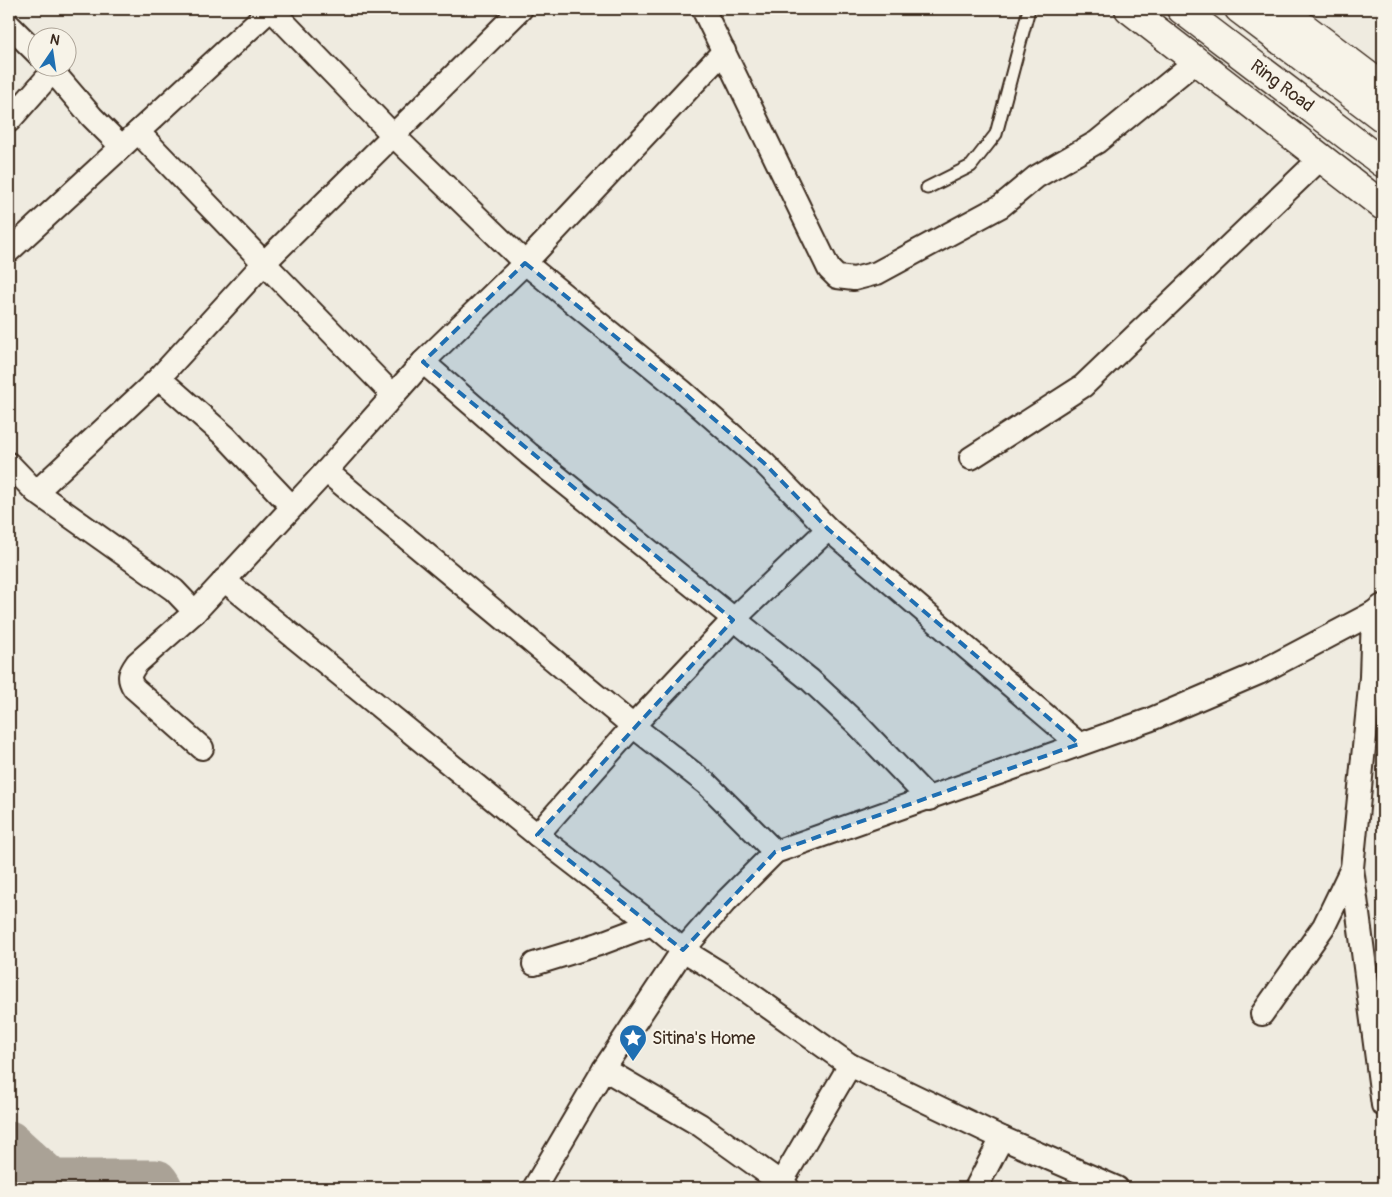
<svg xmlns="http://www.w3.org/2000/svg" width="1392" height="1197" viewBox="0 0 1392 1197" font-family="Pangolin,sans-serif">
<rect width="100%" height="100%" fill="#efebe0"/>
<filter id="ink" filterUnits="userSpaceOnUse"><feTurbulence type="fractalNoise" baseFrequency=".02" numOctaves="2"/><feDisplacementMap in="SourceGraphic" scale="10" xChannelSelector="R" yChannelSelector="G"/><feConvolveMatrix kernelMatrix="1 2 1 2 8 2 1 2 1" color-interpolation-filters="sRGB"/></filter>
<g filter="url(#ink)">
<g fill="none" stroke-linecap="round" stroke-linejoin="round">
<path stroke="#aaa296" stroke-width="45" d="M9,1143L52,1182H156L160,1188"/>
<g stroke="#3b2a1e" stroke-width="15">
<path id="lane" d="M927,188L971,166L996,134L1029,9"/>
</g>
<g stroke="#3b2a1e" stroke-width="26">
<g id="street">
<path d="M271,9L393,135L525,263L682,391L764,463L828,529L1079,744"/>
<path d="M703,9L829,269L837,277L854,279L877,273L1001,206L1036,177L1097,142L1196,61"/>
<path d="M9,25L38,54"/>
<path d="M50,68L92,117L121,146"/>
<path d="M9,121L53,71"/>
<path d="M138,132L264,263L393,395"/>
<path d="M9,251L271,9"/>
<path d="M423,362L529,454L810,680L856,723L929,799"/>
<path d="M159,378L226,437L292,507"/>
<path d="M971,458L1083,386L1321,158"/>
<path d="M9,464L36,492L174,590L195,612"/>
<path d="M326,471L633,726L707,784L775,852"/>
<path d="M36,492L159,378L264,263L521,9"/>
<path d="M224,580L537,835L652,924"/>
<path d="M1382,606L1373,613L1371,677L1352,868L1383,1105"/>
<path d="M202,748L134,688C127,677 130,673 137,663L195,612L326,471L423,362L525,263L724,51"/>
<path d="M537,835L633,726L733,620L828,529"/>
<path d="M534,964L599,944L652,924L683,950L725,976L850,1065L1002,1138L1117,1188"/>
<path d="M1262,1014L1324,926L1352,868"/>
<path d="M604,1069L700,1125L788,1188"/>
<path d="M534,1188L604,1069L683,950L725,902L775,852L1149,720L1259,673L1373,613"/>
<path d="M778,1188L850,1065"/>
<path d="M976,1188L1002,1138"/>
</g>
</g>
<g stroke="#3b2a1e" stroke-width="31">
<g id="secondary">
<path d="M1129,9L1383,206"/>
<path d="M1280,9L1383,87"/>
</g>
</g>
<g stroke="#3b2a1e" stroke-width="31">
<g id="highway">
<path d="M1181,9L1383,163"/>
<path d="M1239,9L1383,118"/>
</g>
</g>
<use href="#lane" stroke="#f7f3e8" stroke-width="11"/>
<use href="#street" stroke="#f7f3e8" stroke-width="22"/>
<use href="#secondary" stroke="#f7f3e8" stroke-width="28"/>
<use href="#highway" stroke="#f7f3e8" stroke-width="28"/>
</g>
</g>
<path fill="#1f6fb2" fill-opacity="0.2" stroke="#1f6fb2" stroke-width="4" stroke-dasharray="10 6" stroke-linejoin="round" d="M525,263L682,391L764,463L828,529L1079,744L775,852L683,950L537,835L733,620L423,362Z"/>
<defs>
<g id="sight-pin" transform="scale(1.4375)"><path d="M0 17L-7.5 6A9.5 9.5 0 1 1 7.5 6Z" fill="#1f6fb2" stroke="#f7f3e8"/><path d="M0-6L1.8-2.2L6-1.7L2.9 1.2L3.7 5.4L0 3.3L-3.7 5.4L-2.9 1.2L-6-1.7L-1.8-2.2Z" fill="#fff"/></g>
</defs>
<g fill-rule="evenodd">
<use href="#sight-pin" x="633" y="1038"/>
</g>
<g text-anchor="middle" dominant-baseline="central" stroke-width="4" stroke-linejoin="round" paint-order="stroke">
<g font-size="18" fill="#3b2a1e" stroke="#f7f3e8">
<text transform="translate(1282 86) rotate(37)">Ring Road</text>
</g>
<g font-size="18" fill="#3b2a1e" stroke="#f7f3e8" text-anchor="start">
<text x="652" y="1038">Sitina's Home</text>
</g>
</g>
<rect width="1392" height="1197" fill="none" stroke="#f7f3e8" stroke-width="30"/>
<rect x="15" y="15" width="1362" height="1167" fill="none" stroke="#3b2a1e" stroke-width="2" filter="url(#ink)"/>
<g transform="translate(52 52) rotate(13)"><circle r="24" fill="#f7f3e8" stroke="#aca397"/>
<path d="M0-4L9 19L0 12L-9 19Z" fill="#1f6fb2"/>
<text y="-8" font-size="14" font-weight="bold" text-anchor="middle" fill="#3b2a1e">N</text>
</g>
</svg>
